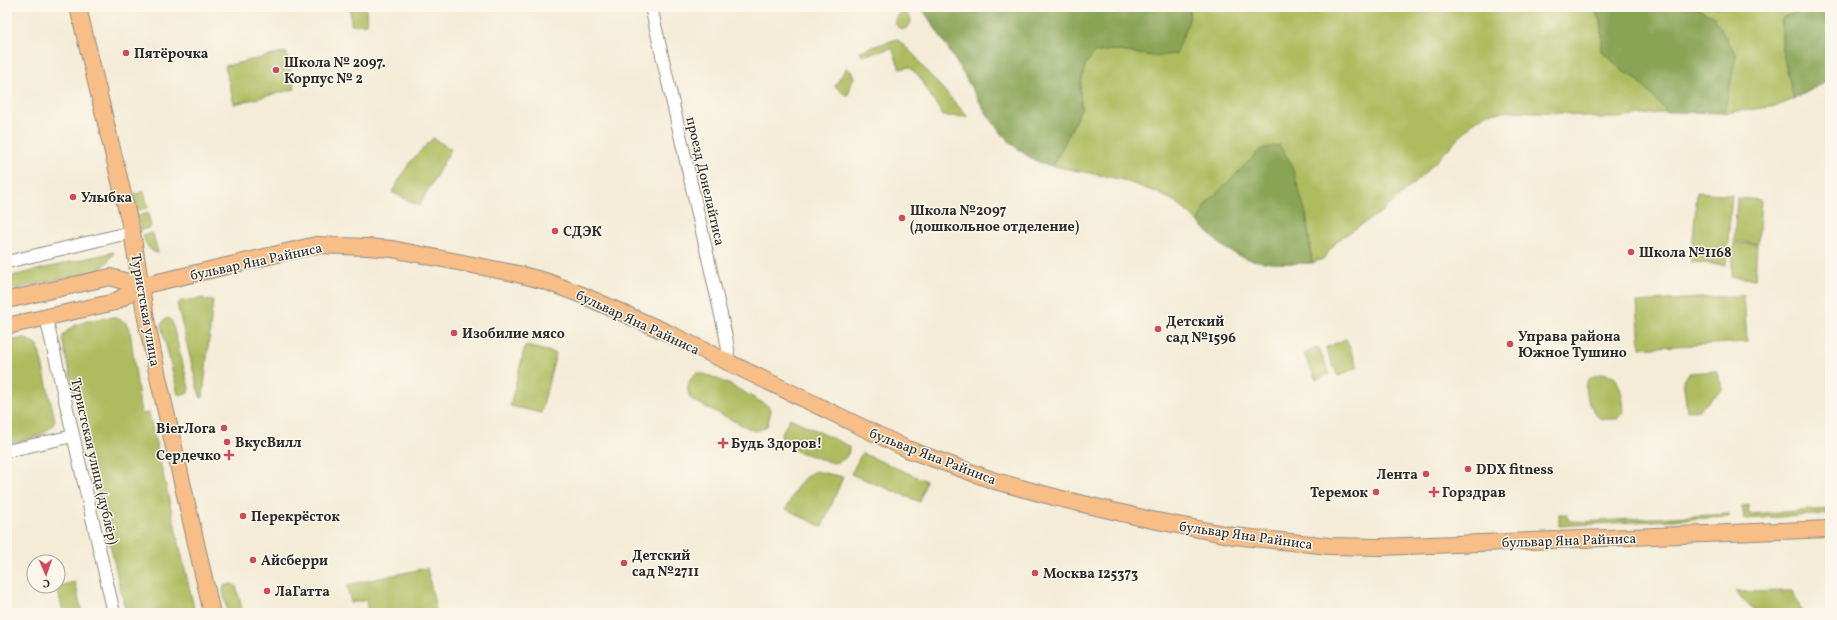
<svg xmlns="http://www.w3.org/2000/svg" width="1837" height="620" font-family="Vollkorn,serif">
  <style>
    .green { fill: #aebc5f; stroke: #6c7445 }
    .forest { fill: #8aa456; stroke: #5a6840 }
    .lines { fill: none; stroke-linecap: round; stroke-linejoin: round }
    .minor-casing { stroke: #908c81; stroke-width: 14 }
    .major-casing { stroke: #908c81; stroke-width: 18 }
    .minor { stroke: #fff; stroke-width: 12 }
    .major { stroke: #f7be88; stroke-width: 16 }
    .poi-dot { fill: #d1495b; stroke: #fbf7ec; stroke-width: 1.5 }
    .labels { text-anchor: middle; stroke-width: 3; stroke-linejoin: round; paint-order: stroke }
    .poi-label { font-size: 14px; font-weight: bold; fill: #2b2b2b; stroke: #fbf7ec; text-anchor: start }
    .street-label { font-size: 14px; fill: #2b2b2b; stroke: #fbf7ec }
  </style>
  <rect width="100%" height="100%" fill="#fbf7ec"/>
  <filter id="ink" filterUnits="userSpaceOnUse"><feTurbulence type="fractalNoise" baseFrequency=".025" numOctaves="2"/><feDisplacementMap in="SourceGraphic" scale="8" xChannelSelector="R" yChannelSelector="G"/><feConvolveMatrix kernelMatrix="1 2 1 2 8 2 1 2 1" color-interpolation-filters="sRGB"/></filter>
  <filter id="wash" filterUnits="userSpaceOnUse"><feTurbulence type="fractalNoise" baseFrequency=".012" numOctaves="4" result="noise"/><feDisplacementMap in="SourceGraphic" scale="16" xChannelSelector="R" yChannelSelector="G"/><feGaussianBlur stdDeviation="0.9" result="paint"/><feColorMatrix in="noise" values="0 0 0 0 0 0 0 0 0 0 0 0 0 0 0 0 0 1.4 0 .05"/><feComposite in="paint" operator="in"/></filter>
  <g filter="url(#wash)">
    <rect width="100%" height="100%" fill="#f4ecd7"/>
    <!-- green -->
    <g class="green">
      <polygon points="350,7 366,7 367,24 351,25"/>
      <polygon points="1190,7 1594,7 1602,26 1602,51 1624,72 1636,78 1667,112 1618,118 1595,118 1562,113 1513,111 1487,113 1473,123 1421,177 1384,210 1338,240 1323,259 1312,263 1306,214 1279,145 1261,149 1206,205 1199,223 1176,202 1158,193 1119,179 1053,166 1081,109 1080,87 1085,65 1094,52 1112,50 1155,56 1189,20"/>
      <polygon points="1695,7 1810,7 1782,18 1782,50 1794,99 1777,106 1724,113 1736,55"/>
      <circle cx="903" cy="21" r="8"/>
      <polygon points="897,39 917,58 921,65 968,117 943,116 919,76 909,67 900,69 892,48 862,56 860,51"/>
      <polygon points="286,52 295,89 234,104 225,66"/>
      <polygon points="846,68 851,71 854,77 848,95 845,95 835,86"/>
      <polygon points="433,138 451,149 419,206 392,192 410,162"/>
      <polygon points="144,191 148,208 137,210 133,195"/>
      <polygon points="1697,192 1732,195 1726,265 1691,262"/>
      <polygon points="1737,198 1761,200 1758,243 1734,241"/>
      <polygon points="148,213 151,227 141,230 138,216"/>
      <path d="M153,233L158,253C149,252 145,243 143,235Z"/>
      <polygon points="1734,243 1757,244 1755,279 1731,277"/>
      <polygon points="114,252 107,263 100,270 7,291 7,277"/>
      <polygon points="1744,295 1747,342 1640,348 1637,302"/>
      <polygon points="204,298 205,301 213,300 203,397 201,398 198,390 177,304 181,301"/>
      <path d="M115,317L126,323L130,330L141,414L149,413L195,613H126L62,339C66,322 100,318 115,317Z"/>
      <polygon points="169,318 172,322 189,388 188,393 182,395 178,394 161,325 165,319"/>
      <path d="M25,338L38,346L55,420C50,437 22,441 7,444V341Z"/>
      <polygon points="1346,339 1358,367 1338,376 1325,348"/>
      <polygon points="525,346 556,353 541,413 510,406"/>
      <polygon points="1318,347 1330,374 1316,380 1304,354"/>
      <polygon points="1716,371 1723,389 1699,410 1687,411 1683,380 1689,373"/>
      <path d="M696,373C713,373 752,397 768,406L771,411L767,426L760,430L754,431L692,400C685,391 687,381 696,373Z"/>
      <path d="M1603,373L1614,376C1622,388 1623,398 1624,412L1617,419C1611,419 1603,420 1598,417C1594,414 1593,410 1591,406C1582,388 1582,378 1603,373Z"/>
      <path d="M790,418L849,446C850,457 843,461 833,463L793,450L783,444L781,435Z"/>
      <polygon points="862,453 926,481 920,502 851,474"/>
      <path d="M815,471L843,477L822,527L786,509C794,494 798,479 815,471Z"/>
      <polygon points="1748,505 1749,514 1830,509 1830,514 1744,519 1742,506"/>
      <polygon points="1559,514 1567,514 1568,520 1578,522 1728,514 1728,517 1559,526"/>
      <polygon points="427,568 436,609 418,613 368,613 366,600 351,603 347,585"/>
      <polygon points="75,582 82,613 63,613 57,586"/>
      <polygon points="231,584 236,586 243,613 228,613 223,591 224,586"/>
      <polygon points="1793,591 1802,613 1758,613 1735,592"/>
    </g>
    <!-- forest -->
    <g class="forest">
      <path d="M921,7H1190L1189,20L1176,54L1155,56L1112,50L1094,53L1085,65L1080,87L1081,109L1053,166C1046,164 1039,163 1033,159C1000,141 983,108 965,77C951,53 937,30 921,7Z"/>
      <polygon points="1594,7 1695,7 1714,17 1736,55 1724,113 1667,112 1636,78 1624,72 1602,51 1602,26"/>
      <polygon points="1810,7 1830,7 1830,80 1794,99 1782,50 1782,18"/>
      <path d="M1279,145L1291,163L1306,214L1312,263C1279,264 1245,266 1219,243C1212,237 1206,230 1199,223L1205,205L1261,149Z"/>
    </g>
  </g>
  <g filter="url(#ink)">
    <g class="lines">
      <!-- minor casing -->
      <g class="minor-casing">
        <g id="minor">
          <polyline points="651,7 726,337 728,350 727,362"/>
          <polyline points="7,262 132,232"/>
          <polyline points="46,317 114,613"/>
          <polyline points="7,451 73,436"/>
        </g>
      </g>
      <!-- major casing -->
      <g class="major-casing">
        <g id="major">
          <polyline points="78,7 132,232 146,319 158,377 212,613"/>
          <polyline points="7,300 110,277 141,286"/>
          <polyline points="7,326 115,302 141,286 316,245 368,247 392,249 518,274 545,281 582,295 668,333 907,449 995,481 1058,498 1147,519 1234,536 1329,546 1380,547 1830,529"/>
        </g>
      </g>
      <!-- minor -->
      <use href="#minor" class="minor"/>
      <!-- major -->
      <use href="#major" class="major"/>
    </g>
  </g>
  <!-- markers -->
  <g class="poi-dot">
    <circle cx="126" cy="53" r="4"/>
    <circle cx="276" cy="70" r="4"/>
    <circle cx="73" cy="197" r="4"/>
    <circle cx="902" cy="218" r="4"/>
    <circle cx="555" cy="231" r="4"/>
    <circle cx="1631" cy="252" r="4"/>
    <circle cx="1158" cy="329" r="4"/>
    <circle cx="454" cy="333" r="4"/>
    <circle cx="1510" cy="344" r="4"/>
    <circle cx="224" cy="428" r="4"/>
    <circle cx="227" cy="442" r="4"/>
    <path d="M721 437h4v4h4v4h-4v4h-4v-4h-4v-4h4z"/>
    <path d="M227 449h4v4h4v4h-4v4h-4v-4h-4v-4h4z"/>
    <circle cx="1468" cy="469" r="4"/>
    <circle cx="1426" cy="474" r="4"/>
    <circle cx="1376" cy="492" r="4"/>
    <path d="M1432 486h4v4h4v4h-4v4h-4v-4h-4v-4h4z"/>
    <circle cx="243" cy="516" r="4"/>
    <circle cx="253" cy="560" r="4"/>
    <circle cx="624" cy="563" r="4"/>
    <circle cx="1035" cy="573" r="4"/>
    <circle cx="267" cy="591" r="4"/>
  </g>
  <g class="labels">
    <!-- poi labels -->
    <g class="poi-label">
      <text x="134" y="58">Пятёрочка</text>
      <text x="284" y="67">Школа № 2097.<tspan x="284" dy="16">Корпус № 2</tspan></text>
      <text x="81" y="202">Улыбка</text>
      <text x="910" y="215">Школа №2097<tspan x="910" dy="16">(дошкольное отделение)</tspan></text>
      <text x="563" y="236">СДЭК</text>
      <text x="1639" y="257">Школа №1168</text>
      <text x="1166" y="326">Детский<tspan x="1166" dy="16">сад №1596</tspan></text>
      <text x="462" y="338">Изобилие мясо</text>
      <text x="1518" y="341">Управа района<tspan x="1518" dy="16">Южное Тушино</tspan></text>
      <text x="216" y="433" text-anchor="end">BierЛога</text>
      <text x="235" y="447">ВкусВилл</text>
      <text x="731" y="448">Будь Здоров!</text>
      <text x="221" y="460" text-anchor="end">Сердечко</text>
      <text x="1476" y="474">DDX fitness</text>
      <text x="1418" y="479" text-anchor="end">Лента</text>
      <text x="1368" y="497" text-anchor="end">Теремок</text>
      <text x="1442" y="497">Горздрав</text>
      <text x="251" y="521">Перекрёсток</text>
      <text x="632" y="560">Детский<tspan x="632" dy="16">сад №2711</tspan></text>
      <text x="261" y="565">Айсберри</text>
      <text x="1043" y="578">Москва 125373</text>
      <text x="275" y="596">ЛаГатта</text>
    </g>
    <!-- street labels -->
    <g class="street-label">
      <text transform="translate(706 181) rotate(77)" y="5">проезд Донелайтиса</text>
      <text transform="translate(256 261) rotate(-12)" y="5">бульвар Яна Райниса</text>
      <text transform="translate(146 310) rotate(80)" y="5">Туристская улица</text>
      <text transform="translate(638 322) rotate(25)" y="5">бульвар Яна Райниса</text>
      <text transform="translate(933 456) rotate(21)" y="5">бульвар Яна Райниса</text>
      <text transform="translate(95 461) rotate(77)" y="5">Туристская улица (дублёр)</text>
      <text transform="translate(1246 535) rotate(8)" y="5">бульвар Яна Райниса</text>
      <text transform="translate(1569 540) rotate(-2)" y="5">бульвар Яна Райниса</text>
    </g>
  </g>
  <!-- margin -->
  <rect width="1837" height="620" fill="none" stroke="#fbf7ec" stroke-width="24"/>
  <!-- north arrow -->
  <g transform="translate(46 574) rotate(178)"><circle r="19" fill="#fbf7ec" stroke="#a8a59f"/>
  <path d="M0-3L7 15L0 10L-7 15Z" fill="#d1495b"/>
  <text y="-6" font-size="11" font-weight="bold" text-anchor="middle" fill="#2b2b2b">С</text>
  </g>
</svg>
